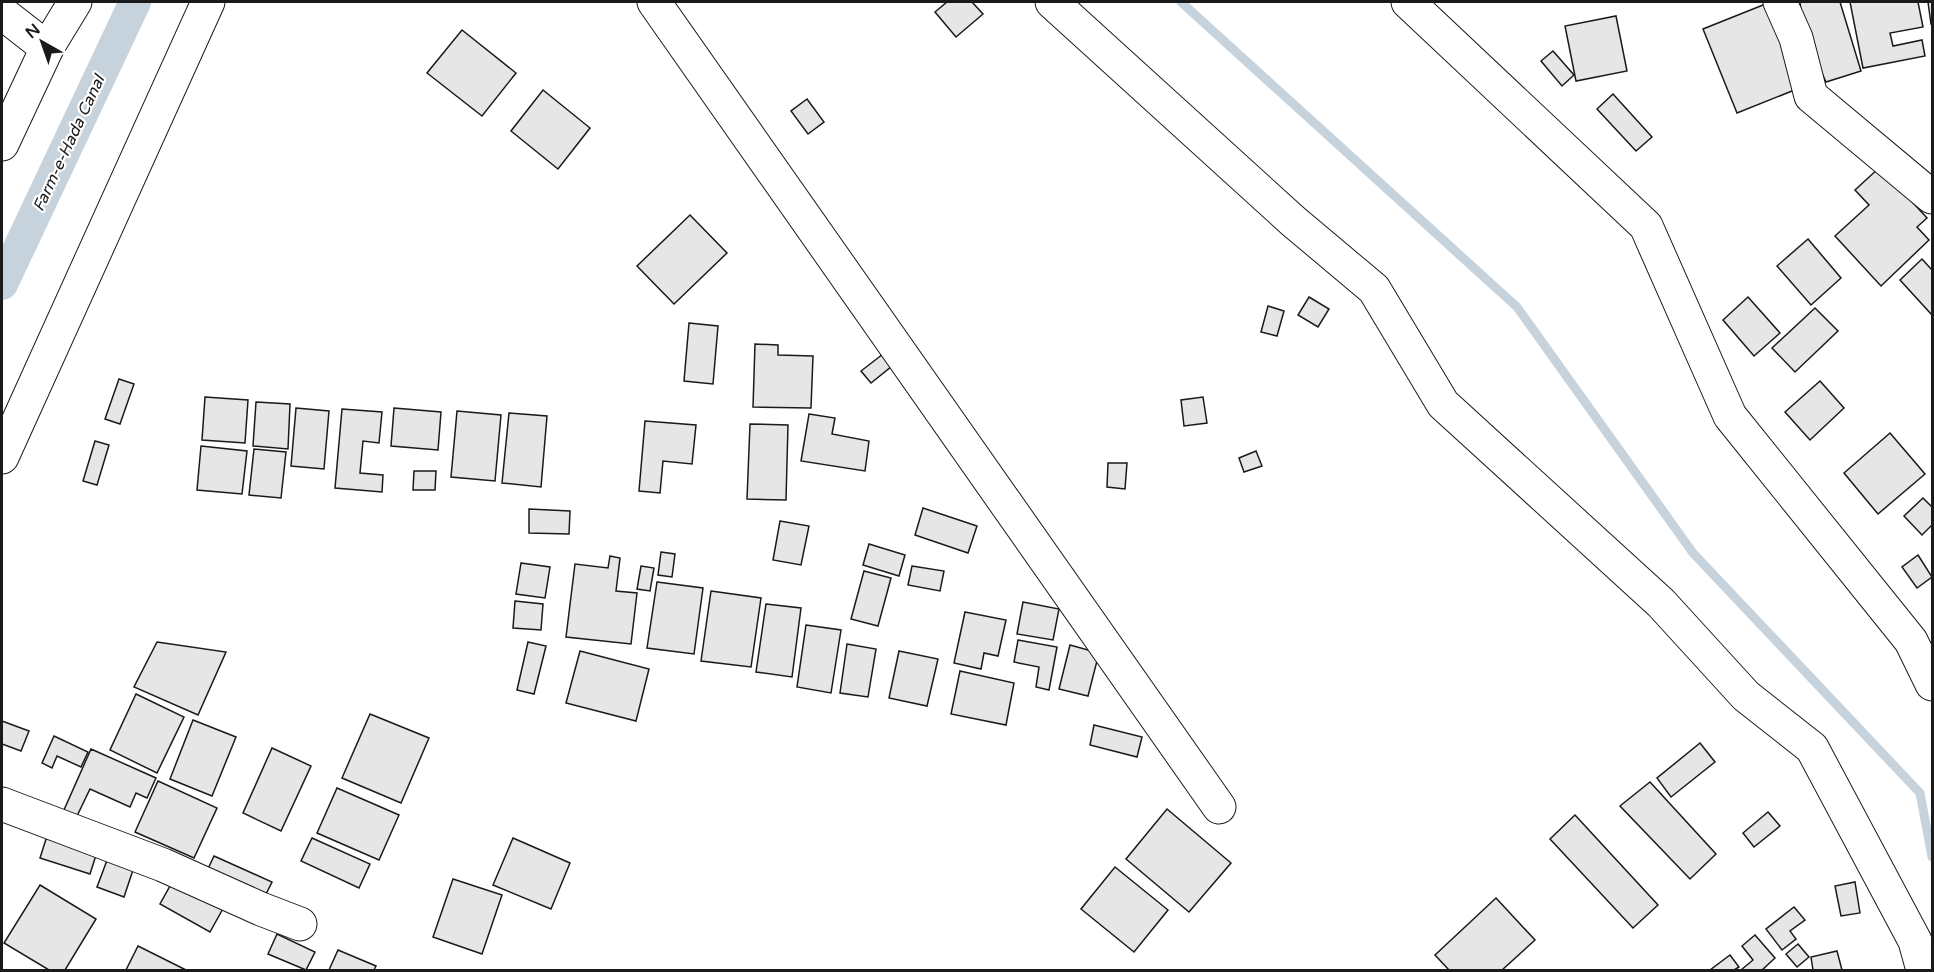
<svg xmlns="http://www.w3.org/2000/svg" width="1934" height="972" font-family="'Varela Round',sans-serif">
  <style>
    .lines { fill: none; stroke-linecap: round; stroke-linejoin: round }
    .stream { stroke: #c6d2dc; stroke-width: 9 }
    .canal { stroke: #c6d2dc; stroke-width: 32 }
    .building { fill: #e6e6e6; stroke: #1a1a1a; stroke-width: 1.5 }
    .minor-casing { stroke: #1a1a1a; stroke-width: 35 }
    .minor { stroke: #fff; stroke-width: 33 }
    .labels { text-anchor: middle; stroke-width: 4.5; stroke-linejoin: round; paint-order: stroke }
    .water-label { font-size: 16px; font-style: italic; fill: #1a1a1a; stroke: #fff }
  </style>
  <rect width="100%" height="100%" fill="#fff"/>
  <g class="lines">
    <!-- stream -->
    <polyline class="stream" points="1181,2 1517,307 1693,553 1920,793 1932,857"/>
    <!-- canal -->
    <polyline class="canal" points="2,284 135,2"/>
  </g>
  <!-- building -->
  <g class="building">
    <polygon points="947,2 972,2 983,14 956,37 935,12"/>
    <polygon points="1800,2 1840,2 1861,71 1826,82 1803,32"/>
    <polygon points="1850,2 1918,2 1923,27 1890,33 1893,46 1922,40 1925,56 1863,68"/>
    <polygon points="1928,2 1932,2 1932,24 1931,24"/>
    <polygon points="1768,3 1802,87 1737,113 1703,29"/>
    <polygon points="1616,16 1627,71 1576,81 1565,26"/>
    <polygon points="462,30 516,73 482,116 427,73"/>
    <polygon points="1553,51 1574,75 1562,86 1541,61"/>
    <polygon points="543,90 590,128 558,169 511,131"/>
    <polygon points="1613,94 1652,137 1636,151 1597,109"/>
    <polygon points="807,99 824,122 808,134 791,111"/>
    <polygon points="1880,167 1927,218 1917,227 1929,240 1881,286 1835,236 1869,205 1855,190"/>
    <polygon points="690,215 727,253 674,304 637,266"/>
    <polygon points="1808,239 1841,278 1811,305 1777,266"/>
    <polygon points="1922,259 1932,270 1932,315 1900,280"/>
    <polygon points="1309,297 1329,309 1318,327 1298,315"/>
    <polygon points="1748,297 1780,333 1754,356 1723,320"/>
    <polygon points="1268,306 1284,311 1277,336 1261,332"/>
    <polygon points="1815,308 1838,331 1795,372 1772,348"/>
    <polygon points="689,323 718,326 713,384 684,381"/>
    <polygon points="755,344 778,345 778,355 813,356 811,408 753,407"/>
    <polygon points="883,354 892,366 871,383 861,371"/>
    <polygon points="119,379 134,384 120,424 105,419"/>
    <polygon points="1820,381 1844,408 1810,440 1785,412"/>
    <polygon points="205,397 248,400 245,443 202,440"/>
    <polygon points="1203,397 1207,423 1184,426 1181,400"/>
    <polygon points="256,402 290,404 288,449 253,446"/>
    <polygon points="296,408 329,411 324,469 291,466"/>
    <polygon points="394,408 441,412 438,450 391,446"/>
    <polygon points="342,409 382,412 379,443 363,441 360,473 383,475 382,492 335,488"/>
    <polygon points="457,411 501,415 495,481 451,477"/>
    <polygon points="509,413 547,416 541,487 502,483"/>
    <polygon points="809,414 835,418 832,434 869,441 865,471 801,461"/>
    <polygon points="645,421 696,425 692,464 663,461 660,493 639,491"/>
    <polygon points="750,424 788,425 786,500 747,499"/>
    <polygon points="1890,433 1925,474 1878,514 1844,473"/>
    <polygon points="95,441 109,445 97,485 83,481"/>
    <polygon points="201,446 247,451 242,494 197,490"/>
    <polygon points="254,449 286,452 281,498 249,495"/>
    <polygon points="1256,451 1262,466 1244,472 1239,458"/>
    <polygon points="1108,463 1127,463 1125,489 1107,487"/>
    <polygon points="414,471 436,471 435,490 413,490"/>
    <polygon points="1923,498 1932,507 1932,525 1922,535 1904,516"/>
    <polygon points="923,508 977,526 968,553 915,535"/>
    <polygon points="529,509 570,511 569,534 529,533"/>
    <polygon points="780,521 809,526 801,565 773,560"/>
    <polygon points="869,544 905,555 899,576 863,565"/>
    <polygon points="661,552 675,554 672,577 658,575"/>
    <polygon points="1918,555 1932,577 1917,588 1902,567"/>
    <polygon points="610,556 620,558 616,591 637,593 631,644 566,637 575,564 608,568"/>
    <polygon points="521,563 550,567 545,598 516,594"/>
    <polygon points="641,566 654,568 650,591 637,589"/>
    <polygon points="912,566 944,571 940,591 908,585"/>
    <polygon points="864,571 891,578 878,626 851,619"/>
    <polygon points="657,582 703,588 694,654 647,648"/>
    <polygon points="711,591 761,598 751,667 701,661"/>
    <polygon points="515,601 543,604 541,630 513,628"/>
    <polygon points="1023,602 1059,609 1053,640 1017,634"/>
    <polygon points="766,604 801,608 792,677 756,672"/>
    <polygon points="965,612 1006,620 998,656 984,653 981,669 954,663"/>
    <polygon points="806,625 841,630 831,693 797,687"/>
    <polygon points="1018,640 1057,647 1049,690 1036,687 1039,667 1014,662"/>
    <polygon points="157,642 226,652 198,715 134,687"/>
    <polygon points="528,642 546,646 534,694 517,690"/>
    <polygon points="847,644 876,649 868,697 840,693"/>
    <polygon points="1070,645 1099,653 1088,696 1059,689"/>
    <polygon points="580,651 649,669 636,721 566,703"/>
    <polygon points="899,651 938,659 927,706 889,698"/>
    <polygon points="960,671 1014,683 1006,725 951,714"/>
    <polygon points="136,694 184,717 157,773 110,750"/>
    <polygon points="370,714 429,738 401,803 342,778"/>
    <polygon points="193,720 236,737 212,796 170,779"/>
    <polygon points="2,721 29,731 21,751 2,744"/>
    <polygon points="1094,725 1142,737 1137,757 1090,745"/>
    <polygon points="54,736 88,752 81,767 57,756 52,768 42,763"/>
    <polygon points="1700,743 1715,762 1671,797 1657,778"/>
    <polygon points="272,748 311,766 281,831 243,813"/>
    <polygon points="91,749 156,778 147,798 136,793 130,807 90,789 77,816 64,810"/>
    <polygon points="158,781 217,808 194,858 135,832"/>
    <polygon points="1650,782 1716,854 1690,879 1620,806"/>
    <polygon points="337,788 399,815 379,860 317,833"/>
    <polygon points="1167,809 1231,863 1189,912 1126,859"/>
    <polygon points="1768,812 1780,826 1754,847 1743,833"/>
    <polygon points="1575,815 1658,905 1633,928 1550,839"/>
    <polygon points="47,836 97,852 90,874 40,858"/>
    <polygon points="312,838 370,864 359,888 301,861"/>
    <polygon points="513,838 570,863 551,909 493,885"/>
    <polygon points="109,855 135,864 124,897 97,887"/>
    <polygon points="214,856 272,882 264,898 206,873"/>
    <polygon points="1115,867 1168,910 1134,952 1081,909"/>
    <polygon points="175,877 225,905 210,932 160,904"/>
    <polygon points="453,879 502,895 482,954 433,937"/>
    <polygon points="1855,882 1860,913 1841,916 1835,886"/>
    <polygon points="40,885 96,919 65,970 49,970 4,943"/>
    <polygon points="1496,898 1535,940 1502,970 1449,970 1435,955"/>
    <polygon points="1794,907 1805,920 1790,931 1796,939 1782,950 1766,929"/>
    <polygon points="277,934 315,952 306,970 268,954"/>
    <polygon points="1755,935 1775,958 1762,970 1741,970 1753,960 1742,946"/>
    <polygon points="1798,944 1809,957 1797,967 1786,954"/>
    <polygon points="138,946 186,970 126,970"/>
    <polygon points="338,950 376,966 374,970 329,970"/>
    <polygon points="1837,951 1842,970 1813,970 1811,957"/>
    <polygon points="1730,955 1739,967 1734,970 1710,970"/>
  </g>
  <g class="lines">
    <!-- minor casing -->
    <g class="minor-casing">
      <g id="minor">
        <polyline points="654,2 1219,807"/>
        <polyline points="1052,2 1293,221 1374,289 1443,404 1661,603 1746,696 1812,748 1915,941 1923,970"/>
        <polyline points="1408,2 1646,226 1730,416 1911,641 1932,684"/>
        <polyline points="1780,2 1796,38 1811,96 1932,197"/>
        <polyline points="2,13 47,48"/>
        <polyline points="2,144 47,48 75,2"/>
        <polyline points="2,457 208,2"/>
        <polyline points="2,804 163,865 261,909 300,924"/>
      </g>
    </g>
    <!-- minor -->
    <use href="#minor" class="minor"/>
  </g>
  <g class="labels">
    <!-- water labels -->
    <g class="water-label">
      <text transform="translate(68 143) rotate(-65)" y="6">Farm-e-Hada Canal</text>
    </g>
  </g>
  <!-- border -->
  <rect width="1934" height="972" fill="none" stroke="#1a1a1a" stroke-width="6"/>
  <!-- north arrow -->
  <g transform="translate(42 42) rotate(320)" stroke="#ffffff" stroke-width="4.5" paint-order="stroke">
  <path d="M0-4.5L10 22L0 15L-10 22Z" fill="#1a1a1a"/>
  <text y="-9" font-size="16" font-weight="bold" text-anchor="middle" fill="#1a1a1a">N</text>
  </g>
</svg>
